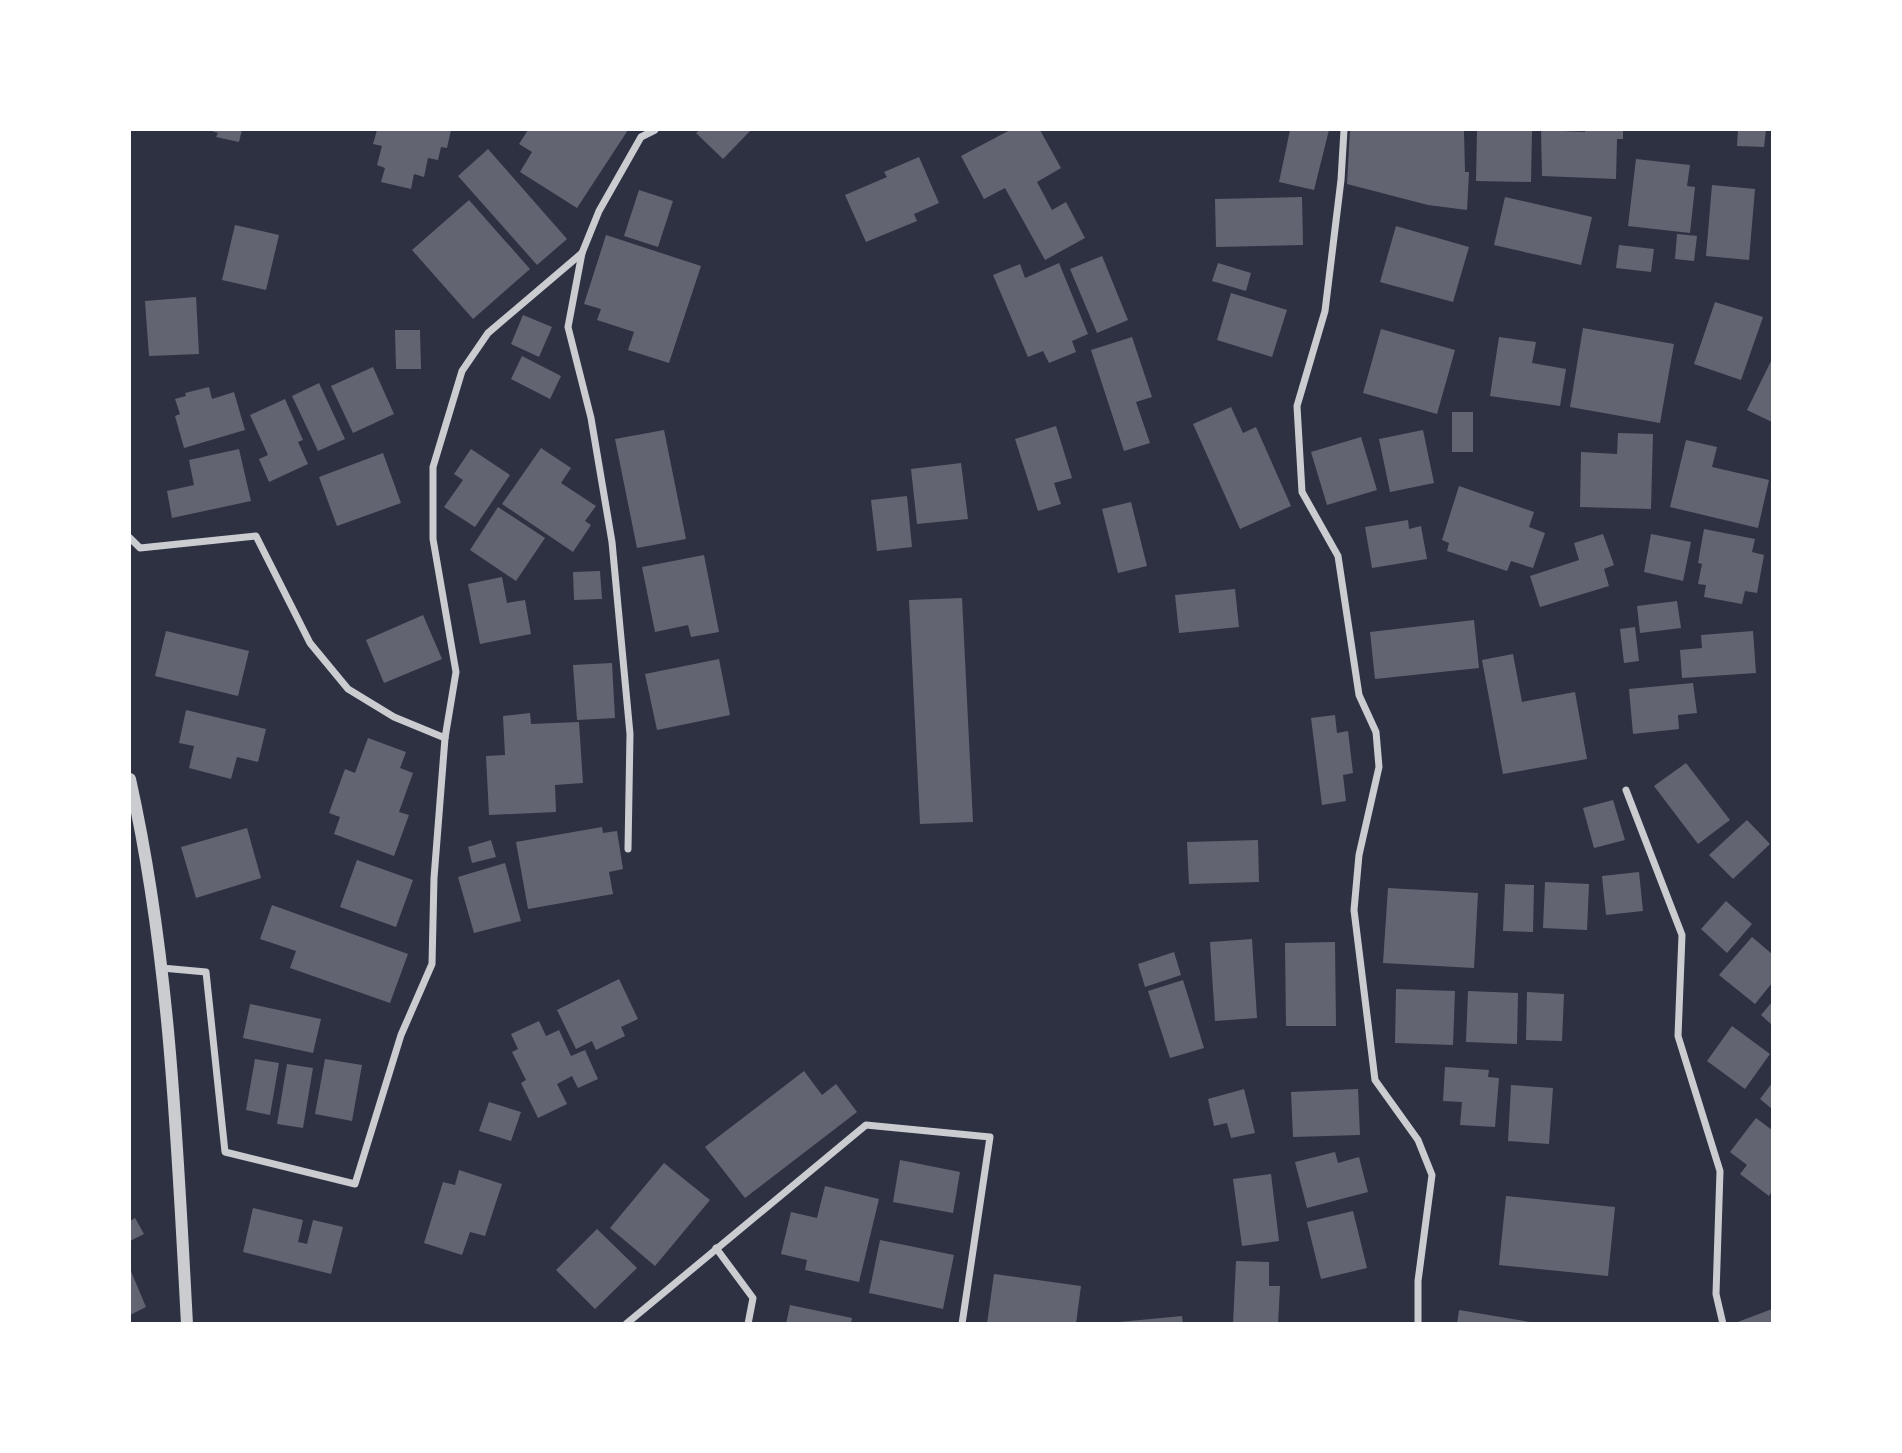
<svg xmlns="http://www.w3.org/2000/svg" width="1902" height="1453" font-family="'Fira Sans Condensed',sans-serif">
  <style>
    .building { fill: #626471 }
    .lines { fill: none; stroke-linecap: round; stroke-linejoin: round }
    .minor { stroke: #caccd0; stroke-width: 7 }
    .tertiary { stroke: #caccd0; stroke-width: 12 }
  </style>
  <rect width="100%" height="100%" fill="#2d3142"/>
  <!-- building -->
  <g class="building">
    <polygon points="209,130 242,130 239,142 216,137 218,133"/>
    <polygon points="377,130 451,130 447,148 441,147 438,160 428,158 424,177 414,174 411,189 381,182 385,168 377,165 382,146 373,144"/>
    <polygon points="528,130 628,130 577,208 520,172 532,152 519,144"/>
    <polygon points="700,130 751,130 723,159 696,133"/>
    <polygon points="1010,130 1040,130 1061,168 1037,182 1052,210 1066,202 1085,238 1045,260 1005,188 984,199 961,156"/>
    <polygon points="1290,130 1329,130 1314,190 1279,182"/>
    <polygon points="1350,130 1464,131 1465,172 1469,172 1467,210 1428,205 1347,184"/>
    <polygon points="1477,130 1532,131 1531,182 1476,181"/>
    <polygon points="1541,130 1585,132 1585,130 1623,130 1623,139 1617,139 1616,179 1542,176"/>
    <polygon points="1738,130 1766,130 1764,147 1737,146"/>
    <polygon points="488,149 567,239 537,265 458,176"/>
    <polygon points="919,157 939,203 914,214 917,221 866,242 845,195 887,177 884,172"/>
    <polygon points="1636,159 1690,165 1687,186 1695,187 1690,233 1628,226"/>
    <polygon points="1712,185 1755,189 1749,260 1706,256"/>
    <polygon points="639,190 673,201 658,247 624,236"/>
    <polygon points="1302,197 1303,245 1216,247 1215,199"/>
    <polygon points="1505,197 1592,217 1581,265 1494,245"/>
    <polygon points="469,200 530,269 473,319 412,250"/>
    <polygon points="235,225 279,235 266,290 222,280"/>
    <polygon points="1396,226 1469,247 1453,302 1380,282"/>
    <polygon points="1677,234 1697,236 1694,261 1675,259"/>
    <polygon points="606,235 701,266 669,363 628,350 634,332 597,320 601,309 584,304"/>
    <polygon points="1619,245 1654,249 1651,272 1616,268"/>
    <polygon points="1102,256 1128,320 1097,333 1070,269"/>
    <polygon points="1059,263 1088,334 1072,341 1076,352 1049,363 1043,351 1028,357 993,275 1020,264 1025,278"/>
    <polygon points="1218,263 1251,273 1246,291 1212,281"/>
    <polygon points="1231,293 1287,310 1272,357 1217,340"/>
    <polygon points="196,297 199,354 149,356 145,301"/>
    <polygon points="1715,302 1763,317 1741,380 1694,364"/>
    <polygon points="523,315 552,327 539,357 511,344"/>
    <polygon points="1583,328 1674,344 1660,423 1570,407"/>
    <polygon points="1381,329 1455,350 1437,414 1363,393"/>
    <polygon points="395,330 420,330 421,369 396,369"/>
    <polygon points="1132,337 1152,397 1136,402 1150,443 1124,451 1091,350"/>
    <polygon points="1499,337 1536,342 1532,363 1566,369 1560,406 1490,396"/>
    <polygon points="522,356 561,376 550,399 511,379"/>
    <polygon points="1772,359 1772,422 1747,410"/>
    <polygon points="373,367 394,414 353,433 331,386"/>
    <polygon points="319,383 345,439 318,451 292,396"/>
    <polygon points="209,387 212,399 234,392 245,430 184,448 175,416 180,414 175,399 186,396 185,393"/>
    <polygon points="285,399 303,440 298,442 308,464 269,482 259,459 268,455 250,415"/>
    <polygon points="1231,407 1243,433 1256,427 1291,506 1240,529 1193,424"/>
    <rect x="1452" y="412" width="21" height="40"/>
    <polygon points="1056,426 1072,478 1054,483 1061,504 1038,511 1015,439"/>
    <polygon points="664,430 686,539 637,548 615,439"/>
    <polygon points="1423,430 1434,483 1390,492 1379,439"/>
    <polygon points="1618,433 1653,434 1651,509 1580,507 1581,452 1617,454"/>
    <polygon points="1361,437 1377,490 1327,505 1311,452"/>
    <polygon points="1686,440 1717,447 1712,467 1769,480 1758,528 1670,507"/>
    <polygon points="541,448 571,468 561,483 596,506 585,521 591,525 573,552 502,504"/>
    <polygon points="239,449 251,501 172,518 167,491 194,485 189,460"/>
    <polygon points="471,449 510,475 475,527 444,507 463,480 454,474"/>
    <polygon points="383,453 401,503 337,526 319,477"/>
    <polygon points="961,463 968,519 917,524 911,469"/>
    <polygon points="1459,486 1534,512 1529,527 1545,533 1533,568 1511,561 1507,571 1447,551 1449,543 1442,540"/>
    <polygon points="907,496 912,547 877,551 871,500"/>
    <polygon points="1131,502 1147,566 1118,573 1102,509"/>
    <polygon points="498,507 545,538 516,581 470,550"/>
    <polygon points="1408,520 1409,529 1421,526 1427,559 1372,568 1365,527"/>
    <polygon points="1704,529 1755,539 1752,552 1764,555 1757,593 1745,591 1742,604 1704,597 1706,585 1698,584 1702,564 1698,563"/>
    <polygon points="1603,534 1614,565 1604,569 1609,586 1540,607 1530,576 1579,560 1574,543"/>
    <polygon points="1651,534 1691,542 1683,581 1644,572"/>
    <polygon points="704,555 719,632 691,637 688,625 655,632 642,567"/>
    <polygon points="600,571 602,599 574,600 573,572"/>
    <polygon points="502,577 507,603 525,600 531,634 480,644 468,584"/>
    <polygon points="1235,589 1239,627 1179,633 1175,595"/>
    <polygon points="962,598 973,822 920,824 909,600"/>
    <polygon points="1677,601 1681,628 1640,633 1637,606"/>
    <polygon points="423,615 442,659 384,683 366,640"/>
    <polygon points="1474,620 1479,668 1375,679 1370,632"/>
    <polygon points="1635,627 1639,661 1624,663 1620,629"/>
    <polygon points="166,631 249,651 238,696 155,676"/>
    <polygon points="1753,631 1756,673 1682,678 1680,650 1702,648 1701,635"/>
    <polygon points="1513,654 1522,702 1575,692 1587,759 1503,774 1482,660"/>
    <polygon points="719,659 730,715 657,730 645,674"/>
    <polygon points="612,663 615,718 577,720 573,665"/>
    <polygon points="1693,683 1697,713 1678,715 1679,729 1633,734 1629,689"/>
    <polygon points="186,710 266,729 258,762 237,757 231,779 189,768 194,746 179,743"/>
    <polygon points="530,713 531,724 579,722 583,783 555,785 556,812 489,815 486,756 505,755 503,716"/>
    <polygon points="1335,715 1337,733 1348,731 1353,773 1343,775 1346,801 1322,805 1311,718"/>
    <polygon points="368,738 406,752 400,768 413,773 399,812 409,815 394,856 334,834 340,817 329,813 345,769 355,773"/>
    <polygon points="1686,763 1730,820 1698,844 1654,786"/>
    <polygon points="1613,800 1625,840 1594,848 1583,808"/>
    <polygon points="1747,820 1770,844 1733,879 1709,855"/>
    <polygon points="602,827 603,833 617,831 623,869 609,872 613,894 528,909 516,842"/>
    <polygon points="247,828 261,878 196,898 181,847"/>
    <polygon points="491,840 496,857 472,863 468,847"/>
    <polygon points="1258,840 1259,882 1189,884 1187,842"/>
    <polygon points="357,860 413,880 396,927 340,907"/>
    <polygon points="505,863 521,921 474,933 458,877"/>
    <polygon points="1639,872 1643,911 1606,915 1602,876"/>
    <polygon points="1545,882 1589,884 1587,930 1543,928"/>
    <polygon points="1505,884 1534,885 1533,932 1503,931"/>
    <polygon points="1388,888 1478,893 1474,968 1383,963"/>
    <polygon points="1726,901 1752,924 1727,953 1701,929"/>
    <polygon points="272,905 408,954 390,1003 290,968 296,951 260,939"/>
    <polygon points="1752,937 1772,954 1772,983 1755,1004 1719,975"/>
    <polygon points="1252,939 1257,1018 1215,1021 1210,942"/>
    <polygon points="1335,942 1336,1026 1286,1026 1285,943"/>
    <polygon points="1174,952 1181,975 1145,987 1138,964"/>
    <polygon points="619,979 638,1019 621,1027 625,1036 596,1050 592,1041 576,1049 557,1010"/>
    <polygon points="1183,980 1204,1048 1170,1058 1148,991"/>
    <polygon points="1396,989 1455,991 1453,1045 1395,1043"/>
    <polygon points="1468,991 1518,993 1517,1044 1466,1042"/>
    <polygon points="1527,992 1564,994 1562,1041 1526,1040"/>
    <polygon points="1772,1002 1772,1025 1761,1015"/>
    <polygon points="250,1004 321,1019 313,1053 243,1038"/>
    <polygon points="539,1021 546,1036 559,1030 571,1056 585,1050 598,1079 578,1088 572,1076 557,1084 567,1104 538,1118 521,1083 526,1080 512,1052 518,1049 511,1034"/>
    <polygon points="1732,1026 1770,1054 1745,1089 1707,1061"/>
    <polygon points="255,1059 279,1063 270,1115 246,1110"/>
    <polygon points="325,1059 362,1065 352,1121 315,1114"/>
    <polygon points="287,1064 313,1068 303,1128 277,1124"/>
    <polygon points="1445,1067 1489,1070 1488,1077 1499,1078 1495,1127 1460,1125 1462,1102 1443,1101"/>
    <polygon points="804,1071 822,1095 836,1084 857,1112 745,1198 705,1147"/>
    <polygon points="1772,1083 1772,1109 1760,1099"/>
    <polygon points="1511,1085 1553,1088 1549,1144 1508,1141"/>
    <polygon points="1244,1089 1255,1133 1231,1138 1227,1123 1214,1126 1208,1099"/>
    <polygon points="1358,1089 1360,1135 1293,1137 1291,1092"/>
    <polygon points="489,1102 521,1112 511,1141 479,1131"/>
    <polygon points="1756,1118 1772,1130 1772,1191 1769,1196 1740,1174 1747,1165 1730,1152"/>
    <polygon points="1335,1152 1338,1163 1359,1157 1368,1192 1307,1208 1295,1162"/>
    <polygon points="900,1160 960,1172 953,1213 893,1202"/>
    <polygon points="664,1163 710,1200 655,1266 610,1228"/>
    <polygon points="459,1170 502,1184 485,1236 470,1232 462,1255 424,1243 443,1182 455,1185"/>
    <polygon points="1271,1174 1279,1241 1242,1246 1233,1179"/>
    <polygon points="825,1186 879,1199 859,1282 805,1270 807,1260 781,1254 791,1212 817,1218"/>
    <polygon points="1506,1196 1615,1207 1608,1276 1499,1265"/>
    <polygon points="253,1208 303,1220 298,1242 307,1244 313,1220 343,1227 331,1274 243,1252"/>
    <polygon points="1353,1211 1367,1268 1321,1279 1307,1222"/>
    <polygon points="135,1218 144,1234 130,1241 130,1221"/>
    <polygon points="597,1229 637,1268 595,1309 556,1270"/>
    <polygon points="880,1240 954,1255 943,1309 869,1293"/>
    <polygon points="1236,1261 1269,1262 1269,1286 1280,1286 1278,1324 1233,1324"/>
    <polygon points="130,1269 146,1307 130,1315"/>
    <polygon points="994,1274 1081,1286 1076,1324 987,1324"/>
    <polygon points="790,1305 852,1318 851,1324 786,1324"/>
    <polygon points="1772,1309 1772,1324 1735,1324 1735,1323"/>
    <polygon points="1459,1310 1530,1322 1530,1324 1457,1324"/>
    <polygon points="1182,1316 1183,1324 1119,1324 1119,1322"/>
  </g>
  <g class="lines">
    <!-- minor -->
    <g class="minor">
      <polyline points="1344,130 1341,180 1325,311 1297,406 1302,492 1338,556 1359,695 1376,732 1379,767 1359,855 1354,910 1375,1080 1418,1140 1432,1175 1418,1281 1418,1324"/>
      <polyline points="130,538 140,548 256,536 310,643 348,689 394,717 445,738"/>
      <polyline points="1626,790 1682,935 1678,1036 1720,1171 1716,1294 1723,1324"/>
      <polyline points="628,849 630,734 612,542 591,418 568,327 582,253 599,211 641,137 655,130"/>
      <polyline points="162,968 206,972 225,1152 355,1184 401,1035 432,964 434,878 445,738 456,672 433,539 433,467 462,371 488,333 582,253"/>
      <polyline points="716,1248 753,1298 748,1324"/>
      <polyline points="626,1324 866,1125 990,1137 962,1324"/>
    </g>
    <!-- tertiary -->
    <path class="tertiary" d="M130,779C170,958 177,1141 187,1324"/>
  </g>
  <!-- border -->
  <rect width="1902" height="1453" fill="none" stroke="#ffffff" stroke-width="262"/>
</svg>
